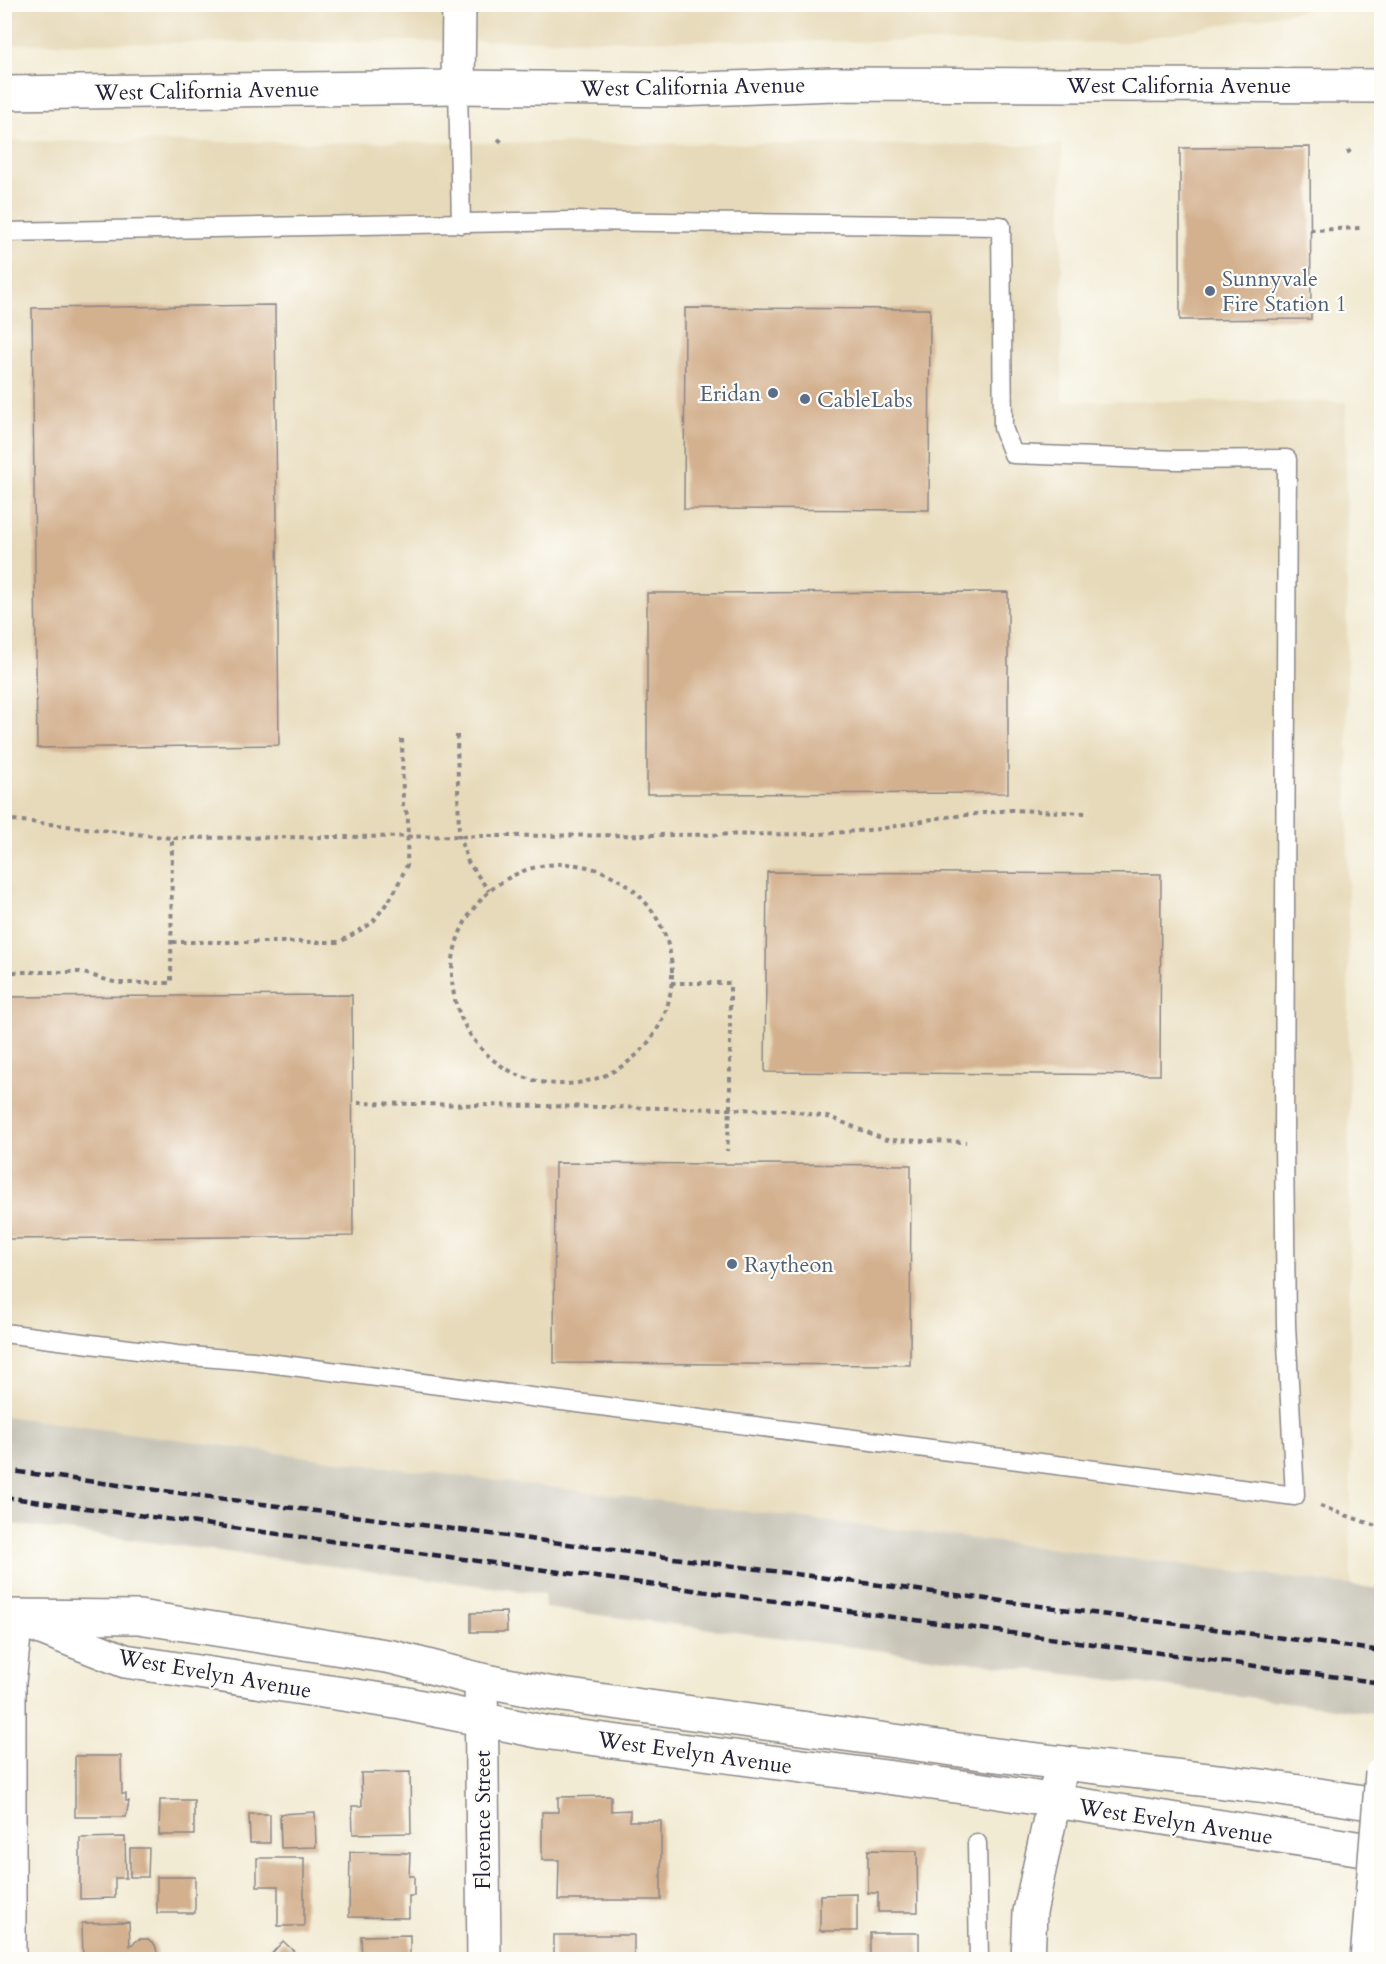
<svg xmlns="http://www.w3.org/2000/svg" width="1386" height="1964" font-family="Cardo,serif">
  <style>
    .built { fill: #e7daba }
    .industrial { fill: #c8c4b8 }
    .building { fill: #d3b08e }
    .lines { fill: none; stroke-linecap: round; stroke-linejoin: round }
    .service-casing { stroke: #8a8688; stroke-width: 21 }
    .minor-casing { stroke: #8a8688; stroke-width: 36 }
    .tertiary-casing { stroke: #8a8688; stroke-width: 36 }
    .secondary-casing { stroke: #8a8688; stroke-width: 36 }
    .primary-casing { stroke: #8a8688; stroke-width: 36 }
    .path { stroke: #8a8688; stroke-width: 4; stroke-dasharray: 4.5 4.5; stroke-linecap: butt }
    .service { stroke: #fff; stroke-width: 18 }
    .minor { stroke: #fff; stroke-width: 33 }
    .tertiary { stroke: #fff; stroke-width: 33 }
    .secondary { stroke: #fff; stroke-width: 33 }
    .primary { stroke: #fff; stroke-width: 33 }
    .rail { stroke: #22223b; stroke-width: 4.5; stroke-dasharray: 9 4.5; stroke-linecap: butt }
    .primary-bridge-casing { stroke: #8a8688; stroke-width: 36; stroke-linecap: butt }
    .primary-bridge { stroke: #fff; stroke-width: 33 }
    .service-dot { fill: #5c6f8a; stroke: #fdfcf7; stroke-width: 2 }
    .labels { text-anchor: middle; stroke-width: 4.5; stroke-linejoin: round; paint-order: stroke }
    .street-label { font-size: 22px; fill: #22223b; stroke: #fdfcf7 }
    .service-label { font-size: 22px; fill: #4e5e75; stroke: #fdfcf7; text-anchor: start }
  </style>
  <rect width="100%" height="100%" fill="#fdfcf7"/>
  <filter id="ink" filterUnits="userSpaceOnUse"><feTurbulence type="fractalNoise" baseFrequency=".0167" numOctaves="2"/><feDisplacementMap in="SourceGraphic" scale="12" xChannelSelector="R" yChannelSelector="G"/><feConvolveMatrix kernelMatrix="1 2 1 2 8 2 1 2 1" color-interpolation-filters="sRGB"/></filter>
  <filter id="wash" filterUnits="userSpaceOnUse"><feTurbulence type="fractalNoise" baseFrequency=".008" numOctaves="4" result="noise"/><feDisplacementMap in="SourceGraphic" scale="24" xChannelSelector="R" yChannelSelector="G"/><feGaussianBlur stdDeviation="1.35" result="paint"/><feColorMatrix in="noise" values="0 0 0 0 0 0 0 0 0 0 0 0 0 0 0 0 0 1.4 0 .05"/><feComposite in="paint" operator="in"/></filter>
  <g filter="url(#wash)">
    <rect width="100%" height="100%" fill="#f2ebd4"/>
    <!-- built -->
    <g class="built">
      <polygon points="4,5 1332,5 1121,43 585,40 5,44"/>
      <polygon points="5,141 1062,145 1062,401 1346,402 1351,1586 353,1463 5,1416"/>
    </g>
    <!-- industrial -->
    <polygon class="industrial" points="5,1416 353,1463 1381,1589 1381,1714 545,1608 544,1594 5,1523"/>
    <g id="blocks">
      <!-- building -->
      <g class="building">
        <polygon points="1310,147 1311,319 1180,320 1180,148"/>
        <polygon points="275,305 279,745 37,748 32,308"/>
        <polygon points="685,308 930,309 929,510 684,509"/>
        <polygon points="1008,592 1008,793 647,794 647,593"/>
        <polygon points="767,872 1161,874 1160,1075 765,1072"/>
        <polygon points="352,995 353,1236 4,1239 4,997"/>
        <polygon points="555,1163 911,1165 910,1365 554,1363"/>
        <polygon points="506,1612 507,1632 471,1632 471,1613"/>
        <polygon points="75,1756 121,1756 122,1794 126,1794 126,1801 129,1801 126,1817 75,1817"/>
        <polygon points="410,1772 411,1833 353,1834 352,1806 362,1806 361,1773"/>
        <polygon points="611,1796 611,1811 630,1810 630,1821 661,1821 661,1900 558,1900 559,1860 542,1860 542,1812 558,1812 558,1797"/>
        <polygon points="160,1800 194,1800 194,1835 159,1835"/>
        <polygon points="315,1812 316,1847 281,1848 280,1814"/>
        <polygon points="249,1814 270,1814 270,1843 250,1843"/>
        <polygon points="125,1837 126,1878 115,1878 115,1898 80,1899 80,1838"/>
        <polygon points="130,1848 149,1848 148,1877 130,1877"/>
        <polygon points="868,1850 917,1851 918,1912 878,1912 878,1893 868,1893"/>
        <polygon points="350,1852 410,1853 409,1876 414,1876 414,1896 409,1896 409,1918 349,1917"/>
        <polygon points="257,1858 304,1858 304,1926 278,1926 278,1886 257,1886"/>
        <rect x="157" y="1877" width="38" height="36"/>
        <polygon points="857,1894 857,1931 820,1931 820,1895"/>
        <polygon points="129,1922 130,1946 139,1939 148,1939 155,1945 159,1960 83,1960 82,1923"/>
        <rect x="870" y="1933" width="49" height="27"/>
        <polygon points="410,1935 410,1960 362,1960 361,1936"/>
        <rect x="554" y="1935" width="80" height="25"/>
        <polygon points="283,1941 303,1960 266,1960"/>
      </g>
    </g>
  </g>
  <g filter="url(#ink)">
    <use href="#blocks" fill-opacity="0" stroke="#8a8688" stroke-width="1.5"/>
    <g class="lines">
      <!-- service casing -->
      <g class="service-casing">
        <g id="service">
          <polyline points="458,87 461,224"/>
          <polyline points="4,232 572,221 1001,226 1003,428 1013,454 1178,460 1287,459 1284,1142 1286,1325 1295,1496 253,1361 177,1355 4,1333"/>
          <polyline points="977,1843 979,1960"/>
        </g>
      </g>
      <!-- minor casing -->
      <g class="minor-casing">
        <g id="minor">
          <polyline points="481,1680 484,1960"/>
          <polyline points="9,1960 9,1682 16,1618"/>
        </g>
      </g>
      <!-- tertiary casing -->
      <g class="tertiary-casing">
        <polyline id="tertiary" points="4,93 458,87"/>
      </g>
      <!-- secondary casing -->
      <g class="secondary-casing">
        <g id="secondary">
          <polyline points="4,1616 139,1617 392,1657 481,1680 548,1693 996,1755 1268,1787 1382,1805"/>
          <polyline points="31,1624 125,1661 402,1703 543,1732 985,1790 1382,1852"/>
        </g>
      </g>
      <!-- primary casing -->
      <g class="primary-casing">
        <g id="primary">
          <polyline points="459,4 458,87 676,90 834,84 1382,86"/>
          <polyline points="1028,1960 1030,1912 1062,1763"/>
        </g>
      </g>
      <!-- path -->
      <g class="path">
        <polyline points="498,139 503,143"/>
        <polyline points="1347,153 1352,149"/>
        <polyline points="1310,230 1362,228"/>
        <polyline points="457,735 459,836 468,862 489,891"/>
        <polyline points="4,819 172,838"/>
        <circle cx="562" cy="974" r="110"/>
        <polyline points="172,942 340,942 372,923 393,895 407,865 408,816 403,806 402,736"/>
        <polyline points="4,972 80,972 117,983 171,983 172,838 821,834 880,829 938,818 1011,810 1087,813"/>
        <polyline points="671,983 730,983 730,1109 727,1151"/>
        <polyline points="358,1103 787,1110 832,1118 886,1140 966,1142"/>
        <polyline points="1320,1506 1382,1528"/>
      </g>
      <!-- service -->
      <use href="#service" class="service"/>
      <!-- minor -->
      <use href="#minor" class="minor"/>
      <!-- tertiary -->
      <use href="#tertiary" class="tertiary"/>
      <!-- secondary -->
      <use href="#secondary" class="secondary"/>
      <!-- primary -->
      <use href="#primary" class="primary"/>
      <!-- rail -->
      <g class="rail">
        <polyline points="4,1470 1382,1651"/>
        <polyline points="4,1497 1382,1683"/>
      </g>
      <!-- primary-bridge casing -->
      <g class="primary-bridge-casing">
        <polyline id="primary-bridge" points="1367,1960 1382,1773"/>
      </g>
      <!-- primary-bridge -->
      <use href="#primary-bridge" class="primary-bridge"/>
    </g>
  </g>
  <!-- markers -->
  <g class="service-dot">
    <circle cx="1210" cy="291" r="6"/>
    <circle cx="773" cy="393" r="6"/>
    <circle cx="805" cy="399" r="6"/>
    <circle cx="732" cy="1264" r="6"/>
  </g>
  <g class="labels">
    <!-- street labels -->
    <g class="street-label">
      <text x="1179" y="93">West California Avenue</text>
      <text transform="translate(693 86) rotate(-1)" y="8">West California Avenue</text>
      <text transform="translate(207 90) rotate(-1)" y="8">West California Avenue</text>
      <text transform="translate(215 1673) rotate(10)" y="8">West Evelyn Avenue</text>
      <text transform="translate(695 1752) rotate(8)" y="8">West Evelyn Avenue</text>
      <text transform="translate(482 1820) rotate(-90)" y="8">Florence Street</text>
      <text transform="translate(1176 1821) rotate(9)" y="8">West Evelyn Avenue</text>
    </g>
    <!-- service labels -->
    <g class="service-label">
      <text x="1222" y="286">Sunnyvale<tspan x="1222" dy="25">Fire Station 1</tspan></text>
      <text x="761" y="401" text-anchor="end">Eridan</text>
      <text x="817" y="407">CableLabs</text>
      <text x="744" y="1272">Raytheon</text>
    </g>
  </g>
  <!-- margin -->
  <rect width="1386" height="1964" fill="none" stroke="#fdfcf7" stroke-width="24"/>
</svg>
